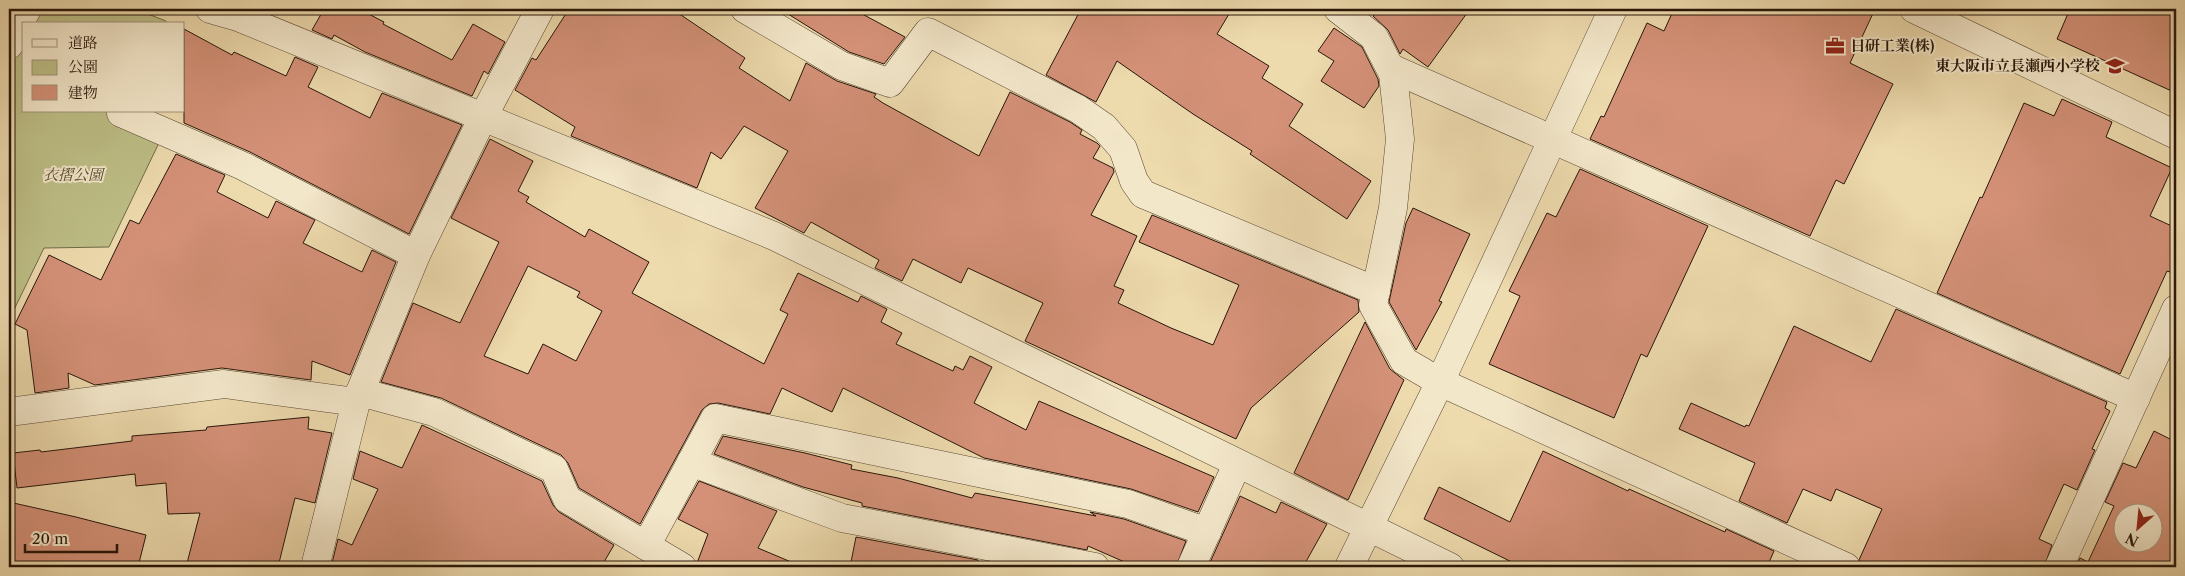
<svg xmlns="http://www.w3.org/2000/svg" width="2185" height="576" font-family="'Libre Caslon Text','Noto Serif JP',serif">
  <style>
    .green { fill: #bdbe86; stroke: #726a48 }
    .building { fill: #d49178; stroke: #28160a; fill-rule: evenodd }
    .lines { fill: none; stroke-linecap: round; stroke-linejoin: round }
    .minor-casing { stroke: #594733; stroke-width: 29 }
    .minor { stroke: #f3e7ca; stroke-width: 28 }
    .labels { text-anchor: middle; stroke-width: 4; stroke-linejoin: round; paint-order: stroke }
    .poi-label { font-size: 15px; font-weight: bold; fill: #28160a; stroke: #f3e7ca; text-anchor: start }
    .park-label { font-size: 15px; font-style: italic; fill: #55482f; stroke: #f3e7ca }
  </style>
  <rect width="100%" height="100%" fill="#eddaad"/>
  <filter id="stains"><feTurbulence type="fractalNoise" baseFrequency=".004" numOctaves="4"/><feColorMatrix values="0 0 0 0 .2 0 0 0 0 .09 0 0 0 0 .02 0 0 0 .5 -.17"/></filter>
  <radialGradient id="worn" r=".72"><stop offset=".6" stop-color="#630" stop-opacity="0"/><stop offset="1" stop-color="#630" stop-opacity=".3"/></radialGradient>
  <!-- green -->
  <g class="green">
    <polygon points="35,9 135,9 166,21 165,24 28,24"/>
    <polygon points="24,33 24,111 140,111 168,124 109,247 44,248 9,320 9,65"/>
  </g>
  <!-- building -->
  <g class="building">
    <polygon points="324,9 359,9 384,22 383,24 452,60 473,24 505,42 488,74 484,71 472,96 365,52 334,35 332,39 312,30"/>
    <polygon points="569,9 672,9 745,58 739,68 790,101 806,63 837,81 876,94 874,97 883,103 979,156 1010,92 1070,122 1082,130 1080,134 1097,143 1100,146 1093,158 1113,168 1114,172 1091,215 1137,236 1114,286 1124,290 1118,303 1171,328 1213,345 1239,285 1139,242 1152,215 1358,300 1359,312 1251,408 1236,439 1025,341 1043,303 968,268 961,283 913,259 902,281 875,268 879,260 811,222 804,233 755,208 788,151 744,126 721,159 711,152 697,188 571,136 575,127 515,90 532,58 536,60"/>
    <polygon points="780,9 853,9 905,37 884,64 849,52"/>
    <polygon points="1081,9 1232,9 1217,34 1269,66 1262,78 1303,104 1289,126 1371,181 1347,219 1250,154 1252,151 1193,114 1117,61 1096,102 1046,75"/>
    <polygon points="1379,9 1470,9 1428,67 1403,49 1400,54 1388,30 1373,16"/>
    <polygon points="1674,9 1875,9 1850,63 1893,84 1844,184 1836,180 1810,236 1590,139 1601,116 1604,117 1647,23 1664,31"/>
    <polygon points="2070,9 2176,9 2176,93 2057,39"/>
    <polygon points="1334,28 1362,47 1378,79 1379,86 1364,108 1321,81 1334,61 1318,51"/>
    <polygon points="184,29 232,55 234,52 286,76 295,57 318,67 308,87 370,118 382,93 462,125 409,234 250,152 184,123"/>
    <polygon points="2062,99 2112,122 2106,137 2172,168 2150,216 2176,228 2176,257 2170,272 2167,271 2120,374 1937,293 1980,197 1982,198 2024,103 2054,116"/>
    <path d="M490,139L533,161L518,191L529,197L526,202L585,237L589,229L649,262L632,293L764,364L788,314L780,310L798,273L858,302L861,296L887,309L881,322L902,333L896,344L953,371L955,366L963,370L970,356L992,367L974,403L1026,430L1039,401L1214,477L1198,512L1131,489L984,458L843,388L832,412L782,388L770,414L718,403L709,404L702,410L640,524L579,488L568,463L561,455L441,398L381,382L413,303L460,323L499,242L451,218ZM528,266L580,292L577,297L602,311L576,361L543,344L528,374L484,356Z"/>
    <polygon points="176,154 225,175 217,192 268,218 276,201 315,220 303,243 362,272 372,250 396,262 350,375 312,361 311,380 222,368 95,385 68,373 69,388 35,393 27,330 15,324 49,255 101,280 130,220 139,224"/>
    <polygon points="1580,169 1708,226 1647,357 1641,354 1614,418 1489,364 1520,296 1509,291 1547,213 1556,217"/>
    <polygon points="1413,208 1470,234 1439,301 1442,302 1416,350 1389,302 1406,223"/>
    <polygon points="1896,309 2107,402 2105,408 2110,411 2092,449 2095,450 2077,490 2064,484 2039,539 2052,545 2044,567 1861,567 1859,560 1882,509 1836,489 1831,501 1803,489 1787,523 1739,501 1755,463 1679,429 1691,403 1745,427 1746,425 1749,426 1794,326 1871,362"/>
    <polygon points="1365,322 1390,369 1404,380 1348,500 1294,473"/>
    <polygon points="309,417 308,429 332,433 315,503 295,498 278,567 186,567 200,513 168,514 166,483 136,486 135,474 17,488 13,453 40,450 41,452 132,441 132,436 206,430 207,427"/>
    <polygon points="422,425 542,481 553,505 559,512 614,545 601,567 331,567 338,539 352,545 378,489 353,479 360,451 402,468"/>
    <path d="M2154,431L2176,442V567H2076L2080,558L2088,562L2114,506L2105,502L2123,463L2136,468ZM2122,514H2152V544H2122Z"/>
    <polygon points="723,436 805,453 852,465 851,469 898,478 972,498 975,493 1096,516 1090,512 1124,519 1186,541 1176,567 1136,567 1088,546 1087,550 862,506 862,503 803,487 714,454"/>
    <polygon points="1543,451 1628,491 1629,489 1725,532 1726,529 1774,551 1767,567 1522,567 1424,519 1439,487 1510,522"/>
    <polygon points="699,481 777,511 758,548 803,567 698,567 697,563 708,534 678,519"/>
    <polygon points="1240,496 1276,513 1281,502 1327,524 1303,567 1208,567"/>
    <polygon points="9,502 76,517 146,535 138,567 9,567"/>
    <polygon points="856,537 978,560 977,567 850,567"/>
  </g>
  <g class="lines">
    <!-- minor casing -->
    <g class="minor-casing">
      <g id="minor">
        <polyline points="210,9 238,17 774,236 1450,567"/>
        <polyline points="745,9 842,66 890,83 928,32 1078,109 1104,127 1123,149 1134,181 1143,194 1376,291"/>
        <polyline points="1338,9 1374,37 1393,74 1400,139 1393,208 1373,305 1404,361 1440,382 1846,567"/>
        <polyline points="1914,9 2176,135"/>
        <polyline points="9,45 27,9"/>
        <polyline points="1391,68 2136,398"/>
        <polyline points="121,113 243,166 416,255"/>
        <polyline points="360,392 434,412 554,469 567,499 682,567"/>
        <polyline points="9,412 224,384 356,402"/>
        <polyline points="691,462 842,518 1095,567"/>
        <polyline points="646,546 715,418 1128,504 1207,532"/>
        <polyline points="315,567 356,402 416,255 483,117 540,9"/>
        <polyline points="1191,567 1237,464"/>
        <polyline points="1349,567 1440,382 1613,9"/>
        <polyline points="2059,567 2176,309"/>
      </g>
    </g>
    <!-- minor -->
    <use href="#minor" class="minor"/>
  </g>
  <!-- icons -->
  <defs>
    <g id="office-bare" transform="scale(1.5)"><path d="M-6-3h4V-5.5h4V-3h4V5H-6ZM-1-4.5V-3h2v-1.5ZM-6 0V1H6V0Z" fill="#8f2418" stroke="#f3e7ca" stroke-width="2.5" paint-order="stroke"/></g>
    <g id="school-bare" transform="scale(1.5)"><path d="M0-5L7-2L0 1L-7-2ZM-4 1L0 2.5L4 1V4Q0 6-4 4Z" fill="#8f2418" stroke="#f3e7ca" stroke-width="2.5" paint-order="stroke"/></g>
  </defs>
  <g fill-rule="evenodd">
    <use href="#office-bare" x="1835" y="46"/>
    <use href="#school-bare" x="2115" y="66"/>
  </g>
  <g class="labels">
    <!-- poi labels -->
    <g class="poi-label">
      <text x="1850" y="51">日研工業(株)</text>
      <text x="2100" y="71" text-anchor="end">東大阪市立長瀬西小学校</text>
    </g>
    <!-- park labels -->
    <g class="park-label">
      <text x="73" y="180">衣摺公園</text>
    </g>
  </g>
  <!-- margin -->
  <rect width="2185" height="576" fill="none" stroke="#eddaad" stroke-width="30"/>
  <rect x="10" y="10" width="2165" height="556" fill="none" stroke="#28160a" stroke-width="2.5"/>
  <rect x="15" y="15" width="2155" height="546" fill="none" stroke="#28160a"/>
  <!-- legend -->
  <rect x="22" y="22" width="162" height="90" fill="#f3e7ca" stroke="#a2937d"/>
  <rect x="32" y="39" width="25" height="8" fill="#f3e7ca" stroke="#a2937d"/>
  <text x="68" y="48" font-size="15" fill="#28160a">道路</text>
  <rect x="32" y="60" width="25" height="15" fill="#bdbe86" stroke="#a2937d"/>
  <text x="68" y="72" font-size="15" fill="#28160a">公園</text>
  <rect x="32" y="85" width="25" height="15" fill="#d49178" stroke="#a2937d"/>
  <text x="68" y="98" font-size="15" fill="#28160a">建物</text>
  <!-- north arrow -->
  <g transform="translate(2138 528) rotate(207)"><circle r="24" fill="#f3e7ca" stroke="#a2937d"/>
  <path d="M0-4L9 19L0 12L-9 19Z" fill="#8f2418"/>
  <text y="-8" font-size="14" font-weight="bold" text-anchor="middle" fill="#28160a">N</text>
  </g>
  <!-- scale -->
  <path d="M25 544v8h92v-8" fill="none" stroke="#28160a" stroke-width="2.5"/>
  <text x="32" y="544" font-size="15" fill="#28160a" stroke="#f3e7ca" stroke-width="4" paint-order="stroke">20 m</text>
  <rect width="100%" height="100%" filter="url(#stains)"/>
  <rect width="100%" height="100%" fill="url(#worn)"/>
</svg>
